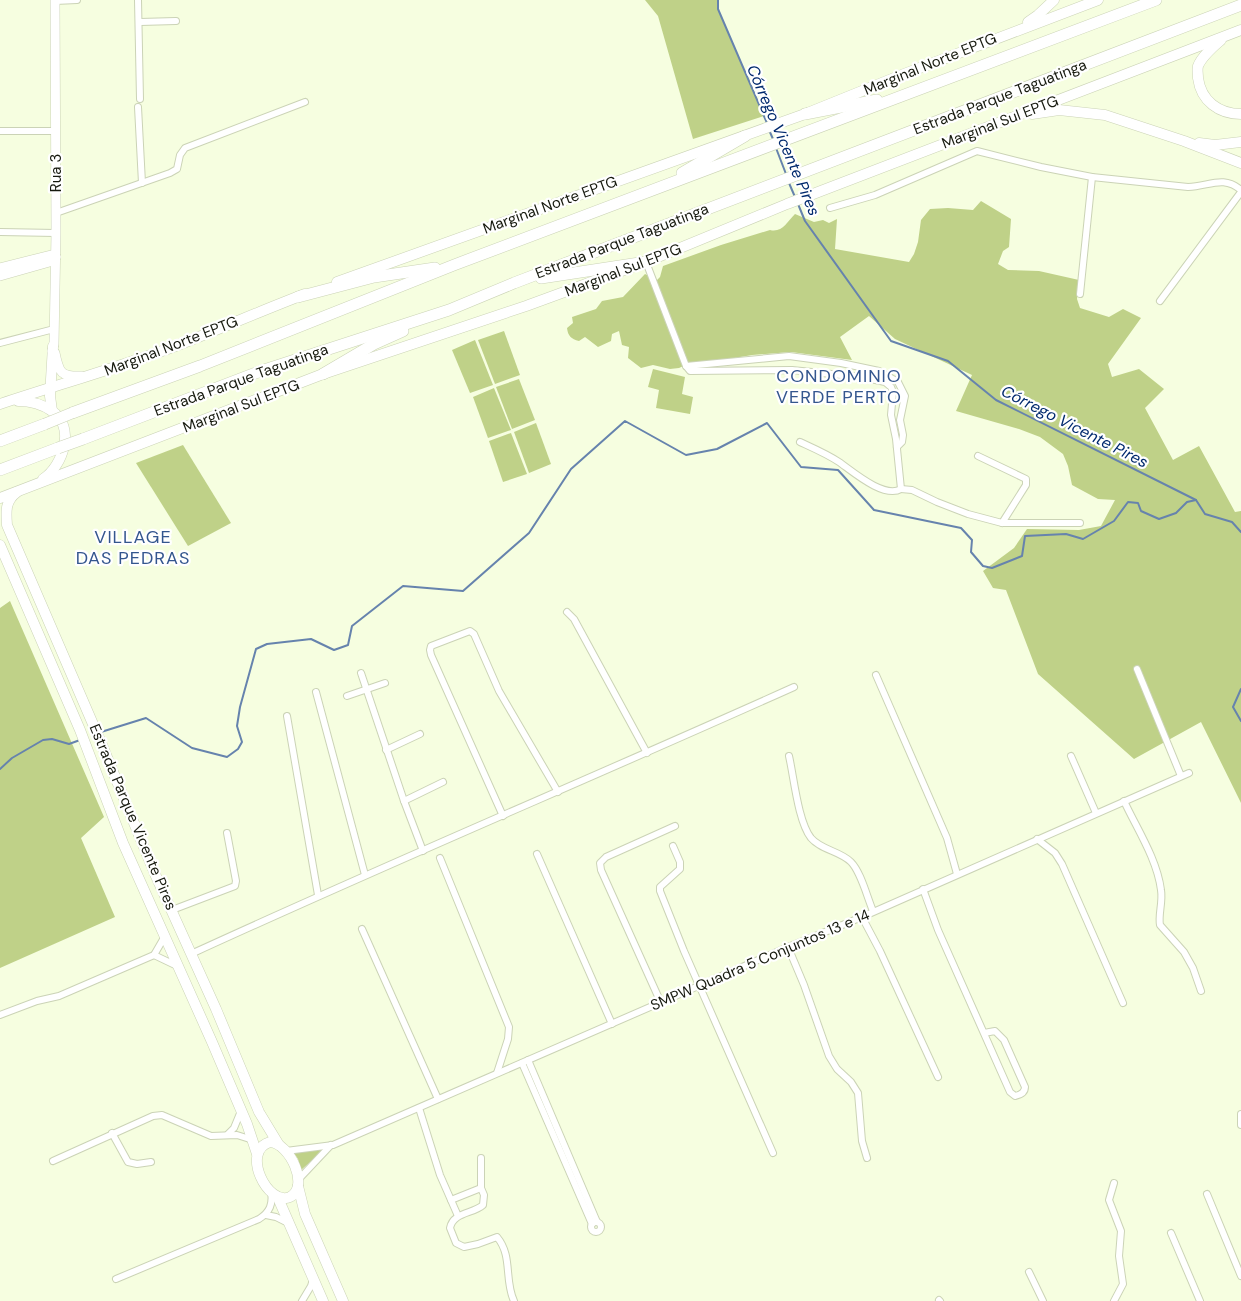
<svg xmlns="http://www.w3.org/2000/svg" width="1241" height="1301" font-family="'DM Sans',sans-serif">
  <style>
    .green { fill: #bfd188 }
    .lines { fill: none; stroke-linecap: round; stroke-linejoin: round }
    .stream { stroke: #6683ad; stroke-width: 2 }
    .street-casing { stroke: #cbd3b6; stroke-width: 8 }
    .secondary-casing { stroke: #cbd3b6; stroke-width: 10 }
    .primary-casing { stroke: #cbd3b6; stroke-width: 11 }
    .highway-casing { stroke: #cbd3b6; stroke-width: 12 }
    .street { stroke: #fff; stroke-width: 6 }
    .secondary { stroke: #fff; stroke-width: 9 }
    .primary { stroke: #fff; stroke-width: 10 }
    .highway { stroke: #fff; stroke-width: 11 }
    .highway-bridge-casing { stroke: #cbd3b6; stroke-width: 12; stroke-linecap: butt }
    .highway-bridge { stroke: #fff; stroke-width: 11 }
    .labels { text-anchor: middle; stroke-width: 4.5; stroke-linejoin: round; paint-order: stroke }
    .street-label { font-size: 15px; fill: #16190e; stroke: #fff }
    .water-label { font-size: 16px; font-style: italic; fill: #00296d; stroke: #fff }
    .quarter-label { font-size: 18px; letter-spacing: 1px; fill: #34568e; stroke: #fff }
  </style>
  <rect width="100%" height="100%" fill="#f6fee0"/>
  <!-- green -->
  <g class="green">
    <polygon points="645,0 719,0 718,10 764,116 693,139 658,16"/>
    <path d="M981,201L1011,219L1009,247L1003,251L998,264L1008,270L1039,271L1079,280L1077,299L1080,308L1109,317L1123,309L1141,318L1108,364L1112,377L1139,369L1164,389L1145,408L1173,460L1199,446L1235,512L1241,511V803L1201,722L1134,759L1038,674L1006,590L993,588L983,571L1014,548L1027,529L1079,530L1101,526L1115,500L1098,499L1072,485L1068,466L1063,454L1040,437L1019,429L956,411L972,375L895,339L869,316L840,337L852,360L791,352L752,355L705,363L692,362L679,368L670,369L653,365L641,368L628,358L629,347L622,345L619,331L612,334L611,341L598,347L585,337L579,341C571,339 568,336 567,328L573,323L572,317L596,309L602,301L623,297L645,274L657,280L660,277L663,266L721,245L770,230C782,233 787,222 795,214L814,222L823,220L829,223L837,219L835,249L909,262L914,254L918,242L921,220L930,209L948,208L973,210Z"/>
    <polygon points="504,331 520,375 495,384 478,340"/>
    <polygon points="475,340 493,385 470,393 452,350"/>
    <polygon points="653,369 685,377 682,394 693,397 690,414 656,408 659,390 648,387"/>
    <polygon points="519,379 535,420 512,429 496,387"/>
    <polygon points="494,388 511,430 488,438 473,397"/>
    <polygon points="536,423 551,464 529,473 514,432"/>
    <polygon points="511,433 527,474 503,482 489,441"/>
    <polygon points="183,445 231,523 188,546 136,463"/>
    <polygon points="10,601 104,817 81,838 115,917 0,968 0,608"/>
    <polygon points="327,1147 301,1170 298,1159 292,1150"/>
  </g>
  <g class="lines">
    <!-- stream -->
    <g class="stream">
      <polyline points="718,0 718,9 767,123"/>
      <polyline points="769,130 773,139"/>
      <polyline points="776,148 786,174"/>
      <polyline points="789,183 795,197"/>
      <polyline points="798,204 805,221 891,341 948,361 996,400 1196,500 1205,514 1232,522 1241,532"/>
      <polyline points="1241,689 1233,707 1241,721"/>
      <polyline points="101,732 146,718 192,748 227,757 238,749 242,742 237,726 240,707 256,649 267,644 311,639 334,650 348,645 352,626 403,586 463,591 529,533 571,469 625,421 686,455 717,449 767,423 801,467 838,470 874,510 961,528 972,540 971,552 983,566 992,568 1022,556 1025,536 1066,534 1083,539 1114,521 1128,502 1138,503 1141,511 1159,519 1176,513 1187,502 1196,500"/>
      <polyline points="0,769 12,758 43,740 52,739 69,744 80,740"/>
    </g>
    <!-- street casing -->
    <g class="street-casing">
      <g id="street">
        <polyline points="138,0 140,99"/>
        <polyline points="55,1 77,0"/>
        <polyline points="140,22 176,21"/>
        <polyline points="138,107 142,183"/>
        <polyline points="0,131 55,131"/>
        <path d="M830,208L875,195L977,151L1041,167L1092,177L1188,187C1210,186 1223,175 1241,190"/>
        <polyline points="56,213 170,173 177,169 180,155 185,148 305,102"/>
        <polyline points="0,232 56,233"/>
        <path d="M646,262L686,366L690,371L792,370L861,377L885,382L891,387L893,392L891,415L896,439L901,489C884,499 852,471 839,462C827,454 813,448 800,442"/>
        <polyline points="1080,294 1092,177"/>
        <polyline points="1160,301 1241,192"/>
        <polyline points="0,343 54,329"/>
        <polyline points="686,366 789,356 841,363 879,371 898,382 905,396 900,420 903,435 902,442 897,447"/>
        <polyline points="978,456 1026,479 1026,485 1002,523"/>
        <polyline points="901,489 912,490 937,502 968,514 1002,523 1080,523"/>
        <polyline points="567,612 574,619 647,753"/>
        <polyline points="1137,669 1181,776"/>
        <polyline points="361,673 404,801 423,851"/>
        <polyline points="876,675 947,838 957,874"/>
        <polyline points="316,692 365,875"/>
        <polyline points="347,696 385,683"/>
        <polyline points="287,716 318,895"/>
        <polyline points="386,750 420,734"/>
        <path d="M789,756C794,778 798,821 811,838C821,850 840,851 851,862C861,872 867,897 873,911"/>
        <polyline points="1071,756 1096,813"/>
        <polyline points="404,801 443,782"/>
        <path d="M1124,801C1137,829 1157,859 1161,890C1163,902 1158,915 1160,925L1184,952L1193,968L1201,991"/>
        <polyline points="503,816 431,655 430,650 431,646 470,631 474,634 499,691 558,792"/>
        <polyline points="1037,839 1055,853 1062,864 1123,1003"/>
        <polyline points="673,846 680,862 680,869 660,887 660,891 684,951 773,1153"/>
        <polyline points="537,854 612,1024"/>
        <polyline points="440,858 509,1027 508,1039 497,1073"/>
        <path d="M923,889L938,930L1010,1092L1015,1096C1020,1095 1025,1093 1025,1087L1004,1040L995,1031L984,1033"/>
        <polyline points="172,910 235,886 236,881 227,833"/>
        <polyline points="862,917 880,951 938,1077"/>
        <polyline points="362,929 438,1099"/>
        <polyline points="788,947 804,985 829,1056 837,1069 851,1082 858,1093 862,1141 867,1158"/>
        <path d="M191,954C391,862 594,777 794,687"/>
        <polyline points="154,955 177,966"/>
        <polyline points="661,1003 601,870 600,863 606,857 675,826"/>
        <polyline points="0,1015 37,1001 59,996 154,955 165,936"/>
        <polyline points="528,1060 597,1222"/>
        <polyline points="522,1063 592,1224"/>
        <polyline points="419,1108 440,1175 458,1216"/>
        <polyline points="1241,1114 1241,1125"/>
        <polyline points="112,1133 128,1162 137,1164 151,1162"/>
        <polyline points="228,1134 234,1128 241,1111"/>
        <polyline points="286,1151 333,1145 788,947 862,917 1189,773"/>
        <path d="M481,1158V1188L484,1195L483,1205C473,1214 453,1212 450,1228L456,1243L464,1247L478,1244L497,1237C513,1256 504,1280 514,1301"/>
        <polyline points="53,1161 153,1116 162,1115 211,1136 237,1135 253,1140"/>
        <polyline points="298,1180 331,1145"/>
        <polyline points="1207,1194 1241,1276"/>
        <polyline points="451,1200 481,1188"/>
        <polyline points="266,1215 276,1217 288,1223"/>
        <circle cx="596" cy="1227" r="5"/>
        <polyline points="1171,1233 1200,1301"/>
        <polyline points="1029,1272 1043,1301"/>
        <path d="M116,1279L259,1219C270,1212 273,1204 271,1192"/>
        <polyline points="939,1300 940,1301"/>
        <polyline points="302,1301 311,1286 313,1279"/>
        <polyline points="1114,1301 1123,1284 1119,1256 1121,1231 1109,1200 1114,1183"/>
      </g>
    </g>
    <!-- secondary casing -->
    <g class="secondary-casing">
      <g id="secondary">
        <polyline points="0,268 51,255 56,257"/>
        <polyline points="0,276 53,261 56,257"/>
        <polyline points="52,351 54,344 56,233 55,0"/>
        <path d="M55,353C59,373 61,377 82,376"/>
      </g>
    </g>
    <!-- primary casing -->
    <g class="primary-casing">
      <g id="primary">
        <polyline points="1028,22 1038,15 1054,0"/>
        <path d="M1221,40C1213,47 1202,56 1198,66C1197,70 1198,74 1198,78C1201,101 1219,114 1241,114"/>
        <polyline points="1032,114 1059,110 1105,115 1184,141 1241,163"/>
        <polyline points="1199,143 1215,145 1241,142"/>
        <polyline points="337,282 805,114 904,74 1098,0"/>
        <path d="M18,401C30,401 42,404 52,411C76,427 63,466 43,479"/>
        <path d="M0,404C60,384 121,367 181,344C222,328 263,310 305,294"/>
        <polyline points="52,411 50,396 53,346"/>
        <path d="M17,492C5,501 6,511 7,525L102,745L155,874L216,1009L259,1112L279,1145"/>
        <polyline points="0,498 323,374 526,306 646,262 787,204 1241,30"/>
        <polyline points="0,545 80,730 123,843 212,1042 247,1124 257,1154"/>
        <path d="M270,1142C290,1143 310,1187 290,1197C268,1207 240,1151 270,1142Z"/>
        <polyline points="298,1186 305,1214 343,1301"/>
        <polyline points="278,1198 323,1301"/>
      </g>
    </g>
    <!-- highway casing -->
    <g class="highway-casing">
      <g id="highway">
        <polyline points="805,114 877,100"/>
        <polyline points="682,173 745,136"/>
        <polyline points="541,278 646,262"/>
        <polyline points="298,297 374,277 435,268"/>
        <polyline points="323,374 374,344 403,331"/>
        <polyline points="72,413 200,366 454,265 1156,0"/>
        <polyline points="83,439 261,371 449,310 514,283 1241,5"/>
        <polyline points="0,441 45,424"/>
        <polyline points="0,470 58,448"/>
      </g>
    </g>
    <!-- street -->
    <use href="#street" class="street"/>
    <!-- secondary -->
    <use href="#secondary" class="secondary"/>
    <!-- primary -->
    <use href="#primary" class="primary"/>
    <!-- highway -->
    <use href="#highway" class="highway"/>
    <!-- highway-bridge casing -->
    <g class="highway-bridge-casing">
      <g id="highway-bridge">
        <polyline points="45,424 72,413"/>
        <polyline points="58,448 83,439"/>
      </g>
    </g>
    <!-- highway-bridge -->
    <use href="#highway-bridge" class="highway-bridge"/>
  </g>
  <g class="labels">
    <!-- street labels -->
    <g class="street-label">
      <text transform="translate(930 64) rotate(-22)" y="5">Marginal Norte EPTG</text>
      <text transform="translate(1000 97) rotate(-21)" y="5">Estrada Parque Taguatinga</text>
      <text transform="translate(1000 122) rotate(-21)" y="5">Marginal Sul EPTG</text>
      <text transform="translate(56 173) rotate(-90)" y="5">Rua 3</text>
      <text transform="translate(550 205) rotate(-20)" y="5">Marginal Norte EPTG</text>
      <text transform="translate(622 241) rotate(-21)" y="5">Estrada Parque Taguatinga</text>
      <text transform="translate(623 270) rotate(-21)" y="5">Marginal Sul EPTG</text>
      <text transform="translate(171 346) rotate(-21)" y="5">Marginal Norte EPTG</text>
      <text transform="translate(241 380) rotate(-20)" y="5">Estrada Parque Taguatinga</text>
      <text transform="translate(241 406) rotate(-21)" y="5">Marginal Sul EPTG</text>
      <text transform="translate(133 817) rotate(67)" y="5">Estrada Parque Vicente Pires</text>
      <text transform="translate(760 960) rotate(-23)" y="5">SMPW Quadra 5 Conjuntos 13 e 14</text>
    </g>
    <!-- water labels -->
    <g class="water-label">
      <text transform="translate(784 140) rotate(67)" y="6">Córrego Vicente Pires</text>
      <text transform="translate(1075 426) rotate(27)" y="6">Córrego Vicente Pires</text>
    </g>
    <!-- quarter labels -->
    <g class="quarter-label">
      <text x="839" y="382">CONDOMINIO<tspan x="839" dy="21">VERDE PERTO</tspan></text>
      <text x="133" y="543">VILLAGE<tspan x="133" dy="21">DAS PEDRAS</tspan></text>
    </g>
  </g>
</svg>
